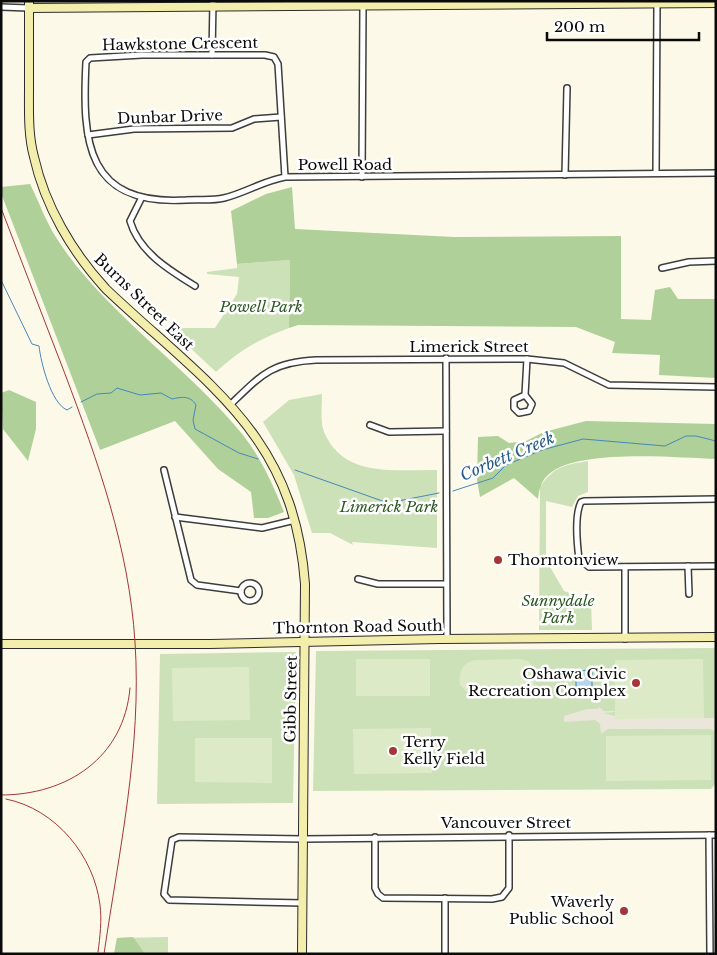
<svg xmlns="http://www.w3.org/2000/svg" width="717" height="955" font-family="'Libre Baskerville',serif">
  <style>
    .green { fill: #cce1b8 }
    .forest { fill: #b0d099 }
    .pitch { fill: #ddeac8 }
    .plaza { fill: #eae6da }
    .water { fill: #b4d6ed; stroke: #4588ba }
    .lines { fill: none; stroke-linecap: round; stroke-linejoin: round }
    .stream { stroke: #4588ba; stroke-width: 1 }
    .street-casing { stroke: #3d3d3d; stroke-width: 8 }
    .secondary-casing { stroke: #2c2c2c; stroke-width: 10 }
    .street { stroke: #fff; stroke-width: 5 }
    .secondary { stroke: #f4eeac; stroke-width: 8 }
    .rail { stroke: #a63537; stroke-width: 1 }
    .poi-dot { fill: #a63537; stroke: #fff; stroke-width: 2 }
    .labels { text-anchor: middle; stroke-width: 5; stroke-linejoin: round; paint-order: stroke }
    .street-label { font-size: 15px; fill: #0a0a0a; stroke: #fff }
    .park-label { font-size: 15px; font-style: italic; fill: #2d5824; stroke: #fff }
    .poi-label { font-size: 15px; fill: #0a0a0a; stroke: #fff; text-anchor: start }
    .water-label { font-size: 16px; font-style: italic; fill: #255a8a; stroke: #fff }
  </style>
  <rect width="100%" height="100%" fill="#fcf9e9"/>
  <!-- green -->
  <g class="green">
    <path d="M290,260L289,328C259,339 240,350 216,372L169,328H215L237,294L239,277L207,274V272L237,268V264Z"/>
    <path d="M322,394C322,405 320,422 324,432C344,479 395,469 437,470V548L352,542L353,545L330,533H312L294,475L263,422L289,400Z"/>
    <path d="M588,461V492L578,496L572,507L546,501V560L564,591L591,601L592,630H539L540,487C554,466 565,465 588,461Z"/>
    <polygon points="716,648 716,783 711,789 313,791 316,651"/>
    <polygon points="296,652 293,803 157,804 160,654"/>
    <polygon points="168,937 168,954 114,954 117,938"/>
  </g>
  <!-- forest -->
  <g class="forest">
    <path d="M30,184C39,202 46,222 57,239C104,312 188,367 243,435C261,458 273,485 284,512L268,518H254L251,492L218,469L175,421L100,450L1,193V187Z"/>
    <polygon points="292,187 295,229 454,237 621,236 621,319 651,320 655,290 670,287 678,299 716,299 716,378 659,375 660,355 612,353 615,342 576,327 298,325 289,328 290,260 237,264 231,211 266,194"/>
    <polygon points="9,390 36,402 36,429 28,461 3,429 1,393"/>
    <path d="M586,421L716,424V459C677,458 577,448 548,475C541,481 539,490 538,499L514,478L480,497L477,480L478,437L498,436L509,443L526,441L544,432Z"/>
    <polygon points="133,937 145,954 114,954 117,938"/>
  </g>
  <!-- pitch -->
  <g class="pitch">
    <rect x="356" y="659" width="74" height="37"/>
    <polygon points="703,659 704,719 615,719 615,660"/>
    <path d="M476,660L519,659L528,661L536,673L534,687L527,694L519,696L470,695L460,685C458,672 463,662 476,660Z"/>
    <polygon points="249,667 250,720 173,721 172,668"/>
    <polygon points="431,728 432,773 354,774 353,729"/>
    <polygon points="711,735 711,780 606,781 606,736"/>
    <polygon points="195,738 272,738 272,783 195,782"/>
  </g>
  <!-- plaza -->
  <polygon class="plaza" points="599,707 604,711 615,711 615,712 604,713 615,716 615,719 716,718 716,732 711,729 608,729 601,734 600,724 595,720 564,722 564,716 587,709 598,709"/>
  <!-- water -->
  <polygon class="water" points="592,670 592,696 576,697 576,671"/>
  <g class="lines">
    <!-- stream -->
    <g class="stream">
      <path d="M1,280L32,344L39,346C41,363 51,403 67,410L72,407"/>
      <path d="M81,402L97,394L111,393L117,388L140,395L161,393L172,399C181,397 190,395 196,405L193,420L195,429L239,453L258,459"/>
      <polyline points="295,470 388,503 439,493"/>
      <polyline points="453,491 493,478 506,465 542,450 583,439 665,446 686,436 696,436 716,441"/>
    </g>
    <!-- street casing -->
    <g class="street-casing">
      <g id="street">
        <polyline points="1,7 29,8"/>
        <polyline points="212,55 213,1"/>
        <polyline points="88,135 134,129 232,128 254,119 281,117"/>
        <polyline points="656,173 657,4"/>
        <polyline points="565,175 567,88"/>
        <path d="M285,177L278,64L274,57L265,55H142L90,58L86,62C82,142 86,206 186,200C198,199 212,201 224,198C245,193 263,181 285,177L716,173"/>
        <polyline points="362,177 363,6"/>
        <path d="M141,199L130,221C139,252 169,270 195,286"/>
        <polyline points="662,268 689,262 716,261"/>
        <polyline points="446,358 447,639"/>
        <polyline points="525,395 514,400 514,408 519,413 529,411 532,404 525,395 527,359"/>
        <path d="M231,404C261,375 272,362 316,360L527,359L564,363L609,385L716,387"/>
        <polyline points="370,425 389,432 446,431"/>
        <polyline points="164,470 191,580 197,585 241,591"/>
        <path d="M716,499L584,501L581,502C574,516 577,543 579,559L589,567L716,566"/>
        <polyline points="175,517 262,528 295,520"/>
        <polyline points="688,566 689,594"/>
        <polyline points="625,567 625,639"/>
        <polyline points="358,579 378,584 446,584"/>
        <circle cx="250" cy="592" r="9"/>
        <polyline points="709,835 710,954"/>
        <polyline points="375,837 375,888 378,894 383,898 492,899 502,897 509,888 509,835"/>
        <polyline points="303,903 169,900 164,894 172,840 179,837 303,839 716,835"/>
        <polyline points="445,954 445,898"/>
      </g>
    </g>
    <!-- secondary casing -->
    <g class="secondary-casing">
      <g id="secondary">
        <path d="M29,1C29,30 29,60 29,89C29,111 28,135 34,157C45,206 72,252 106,289C206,384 294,433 305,584L302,954"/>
        <polyline points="29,8 716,3"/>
        <polyline points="1,644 210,644 440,639 716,637"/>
      </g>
    </g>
    <!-- street -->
    <use href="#street" class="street"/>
    <!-- secondary -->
    <use href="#secondary" class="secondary"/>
    <!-- rail -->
    <g class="rail">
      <path d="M1,208C22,263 44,319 65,374C98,462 129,548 135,642C142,747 119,851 104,954"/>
      <path d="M1,795C67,795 124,758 130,688"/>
      <path d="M6,799C56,809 94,856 100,905C102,920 100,937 98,952"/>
    </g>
  </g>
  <!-- markers -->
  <g class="poi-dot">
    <circle cx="498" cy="560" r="5"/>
    <circle cx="636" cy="683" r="5"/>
    <circle cx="393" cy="751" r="5"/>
    <circle cx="624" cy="911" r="5"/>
  </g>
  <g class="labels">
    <!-- street labels -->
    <g class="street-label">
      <text transform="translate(180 44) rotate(-1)" y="5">Hawkstone Crescent</text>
      <text transform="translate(170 117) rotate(-2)" y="5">Dunbar Drive</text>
      <text x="345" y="170">Powell Road</text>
      <text transform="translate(144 302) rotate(44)" y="5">Burns Street East</text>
      <text x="469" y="352">Limerick Street</text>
      <text transform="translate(358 627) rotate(-1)" y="5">Thornton Road South</text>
      <text transform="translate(291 699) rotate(-89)" y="5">Gibb Street</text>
      <text x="506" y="828">Vancouver Street</text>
    </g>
    <!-- park labels -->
    <g class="park-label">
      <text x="261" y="312">Powell Park</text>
      <text x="389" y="512">Limerick Park</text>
      <text x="558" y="606">Sunnydale<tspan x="558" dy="17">Park</tspan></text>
    </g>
    <!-- poi labels -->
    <g class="poi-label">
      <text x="508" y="565">Thorntonview</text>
      <text x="626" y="679" text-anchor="end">Oshawa Civic<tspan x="626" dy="17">Recreation Complex</tspan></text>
      <text x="403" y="747">Terry<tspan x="403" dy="17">Kelly Field</tspan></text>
      <text x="614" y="907" text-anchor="end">Waverly<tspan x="614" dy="17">Public School</tspan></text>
    </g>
    <!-- water labels -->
    <g class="water-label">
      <text transform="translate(507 456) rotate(-23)" y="6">Corbett Creek</text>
    </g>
  </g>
  <!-- border -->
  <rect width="717" height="955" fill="none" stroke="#0a0a0a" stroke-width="5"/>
  <!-- scale -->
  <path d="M547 32v8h152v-8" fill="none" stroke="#0a0a0a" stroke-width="2.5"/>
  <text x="554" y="32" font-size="15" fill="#0a0a0a" stroke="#ffffff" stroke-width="4" paint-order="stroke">200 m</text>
</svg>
